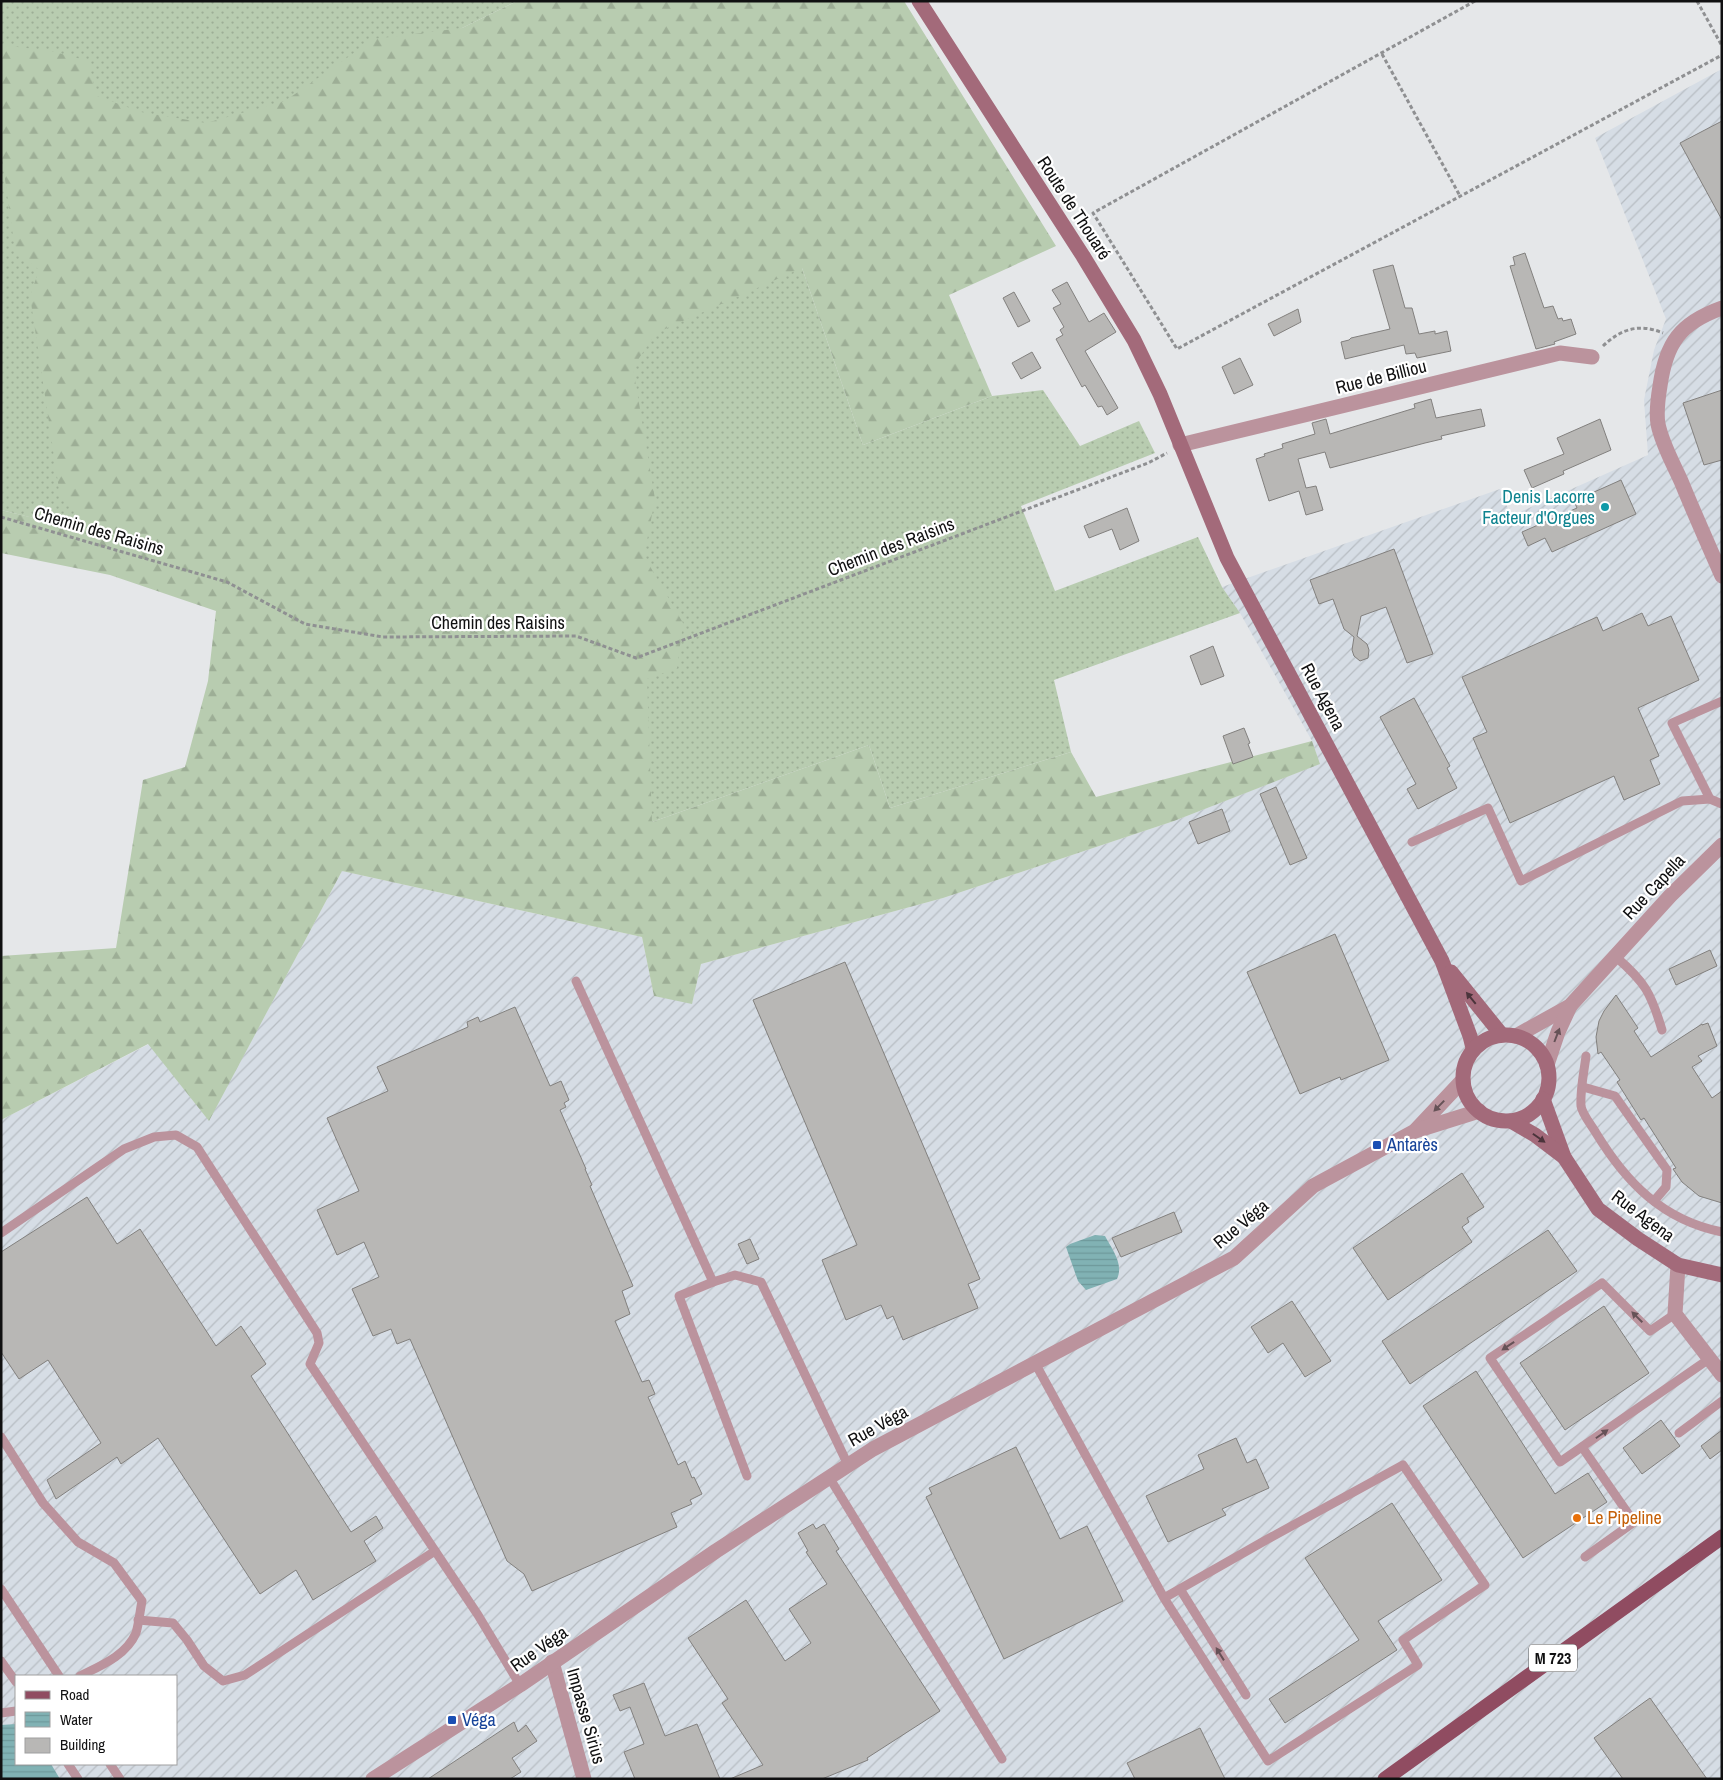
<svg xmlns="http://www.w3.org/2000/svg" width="1723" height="1780" font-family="'Archivo Narrow',sans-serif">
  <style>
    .industrial { fill: url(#industrial-furrows); fill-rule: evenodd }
    .grass { fill: url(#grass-dots) }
    .forest { fill: url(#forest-firs) }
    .water { fill: url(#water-rules) }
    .building { fill: #b8b7b5; stroke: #82807e }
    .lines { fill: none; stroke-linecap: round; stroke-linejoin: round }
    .path { stroke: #8f9092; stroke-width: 3; stroke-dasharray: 4 2.5; stroke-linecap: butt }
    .service { stroke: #bb939d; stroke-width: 9 }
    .minor { stroke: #bb939d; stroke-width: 15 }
    .secondary { stroke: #a36a7a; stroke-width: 15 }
    .primary { stroke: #904c61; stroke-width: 15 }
    .oneway { fill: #4b343b }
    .oneway2 { fill: #665257 }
    .culture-dot { fill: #0f9aa8; stroke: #fff; stroke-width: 2 }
    .transit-dot { fill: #1a4fb4; stroke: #fff; stroke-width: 2 }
    .food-dot { fill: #e8710a; stroke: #fff; stroke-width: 2 }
    .labels { text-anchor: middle; stroke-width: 4.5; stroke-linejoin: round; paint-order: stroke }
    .shield { fill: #fff; stroke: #585858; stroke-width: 1 }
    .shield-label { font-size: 16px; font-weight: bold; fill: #101011 }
    .street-label { font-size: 18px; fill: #101011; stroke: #fff }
    .culture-label { font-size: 18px; fill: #0d838f; stroke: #fff; text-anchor: end }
    .transit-label { font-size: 18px; fill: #164399; stroke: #fff; text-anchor: start }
    .food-label { font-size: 18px; fill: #c56008; stroke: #fff; text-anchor: start }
  </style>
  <defs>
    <pattern id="industrial-furrows" width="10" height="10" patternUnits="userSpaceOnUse" patternTransform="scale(1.25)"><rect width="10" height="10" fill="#d6dde5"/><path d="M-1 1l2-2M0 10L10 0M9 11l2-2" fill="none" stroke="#b7bdc3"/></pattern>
    <pattern id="grass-dots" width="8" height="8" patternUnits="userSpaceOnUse" patternTransform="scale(1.25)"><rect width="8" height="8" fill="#b8ccb0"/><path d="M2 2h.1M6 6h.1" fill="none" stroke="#9dae96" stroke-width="1.8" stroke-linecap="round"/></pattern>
    <pattern id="forest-firs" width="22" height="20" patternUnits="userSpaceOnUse" patternTransform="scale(1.25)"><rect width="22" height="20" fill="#b8ccb0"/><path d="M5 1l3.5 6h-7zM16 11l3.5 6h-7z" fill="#9dae96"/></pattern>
    <pattern id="water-rules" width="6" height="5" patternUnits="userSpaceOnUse" patternTransform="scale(1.25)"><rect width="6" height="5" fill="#81b2b4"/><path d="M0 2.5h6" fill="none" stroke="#6e989a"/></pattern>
  </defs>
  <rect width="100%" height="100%" fill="#e5e7e9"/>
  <!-- industrial -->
  <path class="industrial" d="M1722,69V1779H1V1120L149,1044L209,1120L342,871L642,937L654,996L692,1003L701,964L943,898L1174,821L1319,764L1312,741L1240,613L1222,587L1500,489L1511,516L1648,455L1644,400L1654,350L1666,319L1595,138ZM16,1676H176V1764H16Z"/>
  <!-- grass -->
  <polygon class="grass" points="1,1 517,1 397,60 802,268 863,445 992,396 1043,390 1080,446 1139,421 1155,453 1021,506 1055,591 1198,537 1222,587 1240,613 1054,680 1071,752 890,808 869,745 652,822 248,571 1,510"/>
  <!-- forest -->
  <polygon class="forest" points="517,1 904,1 1056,246 949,295 992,396 863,445 802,268 656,333 633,367 655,499 644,556 683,623 677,668 647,679 652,822 869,745 890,808 1071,752 1096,797 1312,741 1320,764 1174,821 943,898 701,964 692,1004 654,996 642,937 342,871 209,1121 148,1044 1,1120 1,956 116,948 143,780 185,767 208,681 216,611 110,575 1,553 1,510 88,531 90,523 60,496 30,296 39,270 15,250 1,151 1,45 51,51 88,61 97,96 141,112 206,123 285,101 374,39 462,28"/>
  <!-- water -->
  <g class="water">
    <path d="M1095,1235L1105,1236C1112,1249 1124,1264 1117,1279L1086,1290L1078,1281L1066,1247L1070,1244Z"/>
    <polygon points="16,1724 16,1764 51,1764 60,1779 1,1779 1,1725"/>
  </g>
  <!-- building -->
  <g class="building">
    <polygon points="1722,121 1722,220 1680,143"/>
    <polygon points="1525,253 1544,308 1553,306 1558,319 1562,318 1563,321 1571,319 1576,334 1554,342 1555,344 1536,349 1510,266 1515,265 1513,257"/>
    <polygon points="1393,265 1405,308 1412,308 1419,334 1435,331 1435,334 1447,331 1451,351 1417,358 1415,353 1406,354 1404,345 1345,359 1341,342 1349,340 1351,338 1390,329 1373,270"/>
    <polygon points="1067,282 1089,322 1104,313 1116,332 1085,351 1118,408 1107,415 1102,406 1098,407 1085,385 1082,387 1056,339 1063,335 1060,330 1064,327 1053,308 1061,304 1052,290"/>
    <polygon points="1014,292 1030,321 1018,327 1003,298"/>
    <polygon points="1298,309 1301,322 1274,336 1268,324"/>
    <polygon points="1032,352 1041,368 1021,379 1012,363"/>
    <polygon points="1240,358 1253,385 1234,394 1222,367"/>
    <polygon points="1722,390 1722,460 1704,465 1683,403"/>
    <polygon points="1431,399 1436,418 1481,409 1485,426 1441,436 1442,439 1425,443 1330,468 1325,452 1298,459 1306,488 1316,486 1323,510 1306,515 1299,491 1269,501 1256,459 1265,456 1264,454 1283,448 1282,444 1315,434 1312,423 1326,419 1330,434 1415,408 1414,404"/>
    <polygon points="1600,419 1611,450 1563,471 1564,474 1532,488 1524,470 1564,454 1557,438"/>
    <polygon points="1621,480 1636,514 1552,552 1545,538 1528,546 1522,532 1577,508 1574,501"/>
    <polygon points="1127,508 1139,541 1120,550 1112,529 1089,538 1084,526"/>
    <polygon points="1394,549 1433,654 1407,663 1386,607 1361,616 1357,636 1367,644 1369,650 1368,658 1360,661 1354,656 1352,650 1354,637 1344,629 1333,599 1319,604 1310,580"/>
    <polygon points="1642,613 1648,626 1671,616 1699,680 1638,708 1659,756 1650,760 1660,784 1624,800 1614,776 1510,823 1473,738 1487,732 1462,677 1597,617 1603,631"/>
    <polygon points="1213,646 1224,676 1201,685 1190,656"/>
    <polygon points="1414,698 1450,766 1447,768 1457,788 1418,809 1407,789 1416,784 1380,717"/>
    <polygon points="1244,728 1250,743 1248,744 1253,757 1233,764 1223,736"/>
    <polygon points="1276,787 1307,858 1290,865 1260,794"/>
    <polygon points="1222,809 1230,831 1198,844 1189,822"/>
    <polygon points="1335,934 1389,1060 1341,1080 1340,1077 1300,1094 1247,972"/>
    <polygon points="1710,950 1717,966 1676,985 1669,969"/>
    <polygon points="845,962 980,1279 968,1284 978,1308 903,1340 893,1316 887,1319 881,1305 846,1320 822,1260 857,1245 753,1000"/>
    <polygon points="1616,995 1638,1028 1634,1031 1651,1057 1702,1024 1702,1025 1708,1023 1717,1046 1698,1056 1702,1061 1692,1067 1712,1098 1722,1091 1722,1203 1699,1196 1682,1182 1673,1169 1676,1168 1644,1118 1641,1120 1617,1082 1620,1080 1601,1052 1598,1054 1596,1037 1599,1021 1604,1011"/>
    <polygon points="515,1007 550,1086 561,1081 569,1100 564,1103 566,1107 560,1110 586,1169 585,1169 592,1185 590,1186 633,1286 622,1291 630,1314 615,1321 642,1382 649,1380 655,1394 648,1397 678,1465 685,1461 692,1478 694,1477 702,1494 690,1500 692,1504 671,1513 677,1527 532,1591 524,1574 507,1561 410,1339 397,1344 391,1329 373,1336 352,1289 379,1277 364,1242 337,1255 317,1210 359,1191 327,1118 388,1091 377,1067 468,1027 467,1022 478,1017 480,1022"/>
    <polygon points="1462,1173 1484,1207 1467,1218 1469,1222 1462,1227 1472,1242 1388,1300 1353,1248"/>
    <polygon points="87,1197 117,1244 140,1229 216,1346 241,1326 266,1364 251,1376 351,1532 376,1516 383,1528 364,1541 376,1561 313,1600 296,1570 260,1594 158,1438 121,1464 117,1457 56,1499 47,1480 101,1443 48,1360 19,1379 1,1352 1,1252"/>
    <polygon points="1174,1212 1182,1232 1121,1257 1112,1238"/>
    <polygon points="1548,1230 1577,1271 1410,1384 1382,1341"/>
    <polygon points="750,1239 759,1259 747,1264 738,1244"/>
    <polygon points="1292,1301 1331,1361 1305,1377 1283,1343 1268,1353 1251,1327"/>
    <polygon points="1604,1306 1649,1373 1565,1430 1520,1363"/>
    <polygon points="1476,1371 1555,1494 1588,1473 1607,1502 1523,1558 1423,1406"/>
    <polygon points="1661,1420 1680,1446 1642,1474 1623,1448"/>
    <polygon points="1722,1430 1722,1450 1710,1459 1701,1446"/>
    <polygon points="1236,1438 1247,1463 1256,1459 1269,1488 1222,1509 1226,1515 1168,1542 1146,1496 1204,1469 1198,1455"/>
    <polygon points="1016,1447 1060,1539 1087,1526 1123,1601 1004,1659 926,1497 932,1494 929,1488"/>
    <polygon points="1392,1503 1442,1580 1378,1621 1397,1650 1285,1723 1269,1699 1359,1640 1305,1558"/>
    <polygon points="813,1524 816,1529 824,1524 839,1549 836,1551 940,1711 867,1758 868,1760 822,1779 730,1779 763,1765 722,1703 728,1699 688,1638 746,1600 785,1661 811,1643 789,1609 827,1584 806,1552 808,1551 798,1533"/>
    <polygon points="644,1683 665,1736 697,1724 720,1779 635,1779 624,1752 644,1744 630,1707 620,1711 613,1695"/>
    <polygon points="1650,1698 1707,1779 1623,1779 1594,1738"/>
    <polygon points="514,1722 518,1732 526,1725 537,1741 512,1758 521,1772 510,1779 428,1779"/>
    <polygon points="1200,1728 1225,1779 1135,1779 1127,1763"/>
  </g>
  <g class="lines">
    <!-- path -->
    <g class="path">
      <polyline points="1475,1 1093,213 1177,349 1722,55"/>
      <polyline points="1697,1 1722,46"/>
      <polyline points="1382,54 1460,196"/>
      <path d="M1603,346C1621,329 1639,323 1663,333"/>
      <polyline points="1,517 227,582 305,624 383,637 576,636 636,658 1148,463 1167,453"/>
    </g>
    <!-- service -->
    <g class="service">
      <polyline points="1722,701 1672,723 1710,799 1722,804"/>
      <polyline points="1412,842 1488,808 1521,881 1682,801 1710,799"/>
      <path d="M1616,957C1645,982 1651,993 1662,1030"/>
      <polyline points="576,981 713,1282 735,1275 761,1282 848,1465"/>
      <path d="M1586,1056C1584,1072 1580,1090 1581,1106C1582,1114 1592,1126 1596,1133C1626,1182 1662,1220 1722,1232"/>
      <polyline points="1583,1087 1615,1096 1667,1170 1666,1187 1654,1201"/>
      <polyline points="1,1233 124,1149 154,1137 176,1135 197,1147 317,1333 319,1343 310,1364 478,1615 520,1685"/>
      <polyline points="713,1282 679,1296 747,1476"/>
      <polyline points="1675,1314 1650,1331 1602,1283 1490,1358 1560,1462 1709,1359"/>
      <polyline points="1035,1363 1164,1598 1266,1540 1403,1465 1485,1585 1403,1640 1418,1665 1268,1761 1164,1598"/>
      <polyline points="1679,1433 1722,1401"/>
      <path d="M1,1437L43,1503L78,1542L114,1563L142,1601C140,1611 139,1623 136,1633C126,1656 100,1666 80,1676"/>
      <polyline points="1582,1447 1634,1522 1585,1557"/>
      <polyline points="829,1477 1002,1759"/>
      <polyline points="1,1589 59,1676"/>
      <polyline points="1180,1589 1246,1695"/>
      <polyline points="138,1620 173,1623 187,1640 204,1666 223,1681 245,1675 435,1551"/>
      <polyline points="1,1661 16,1682"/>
      <polyline points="1,1713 16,1711"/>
      <polyline points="68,1764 78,1779"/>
      <polyline points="110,1764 120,1779"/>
    </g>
    <!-- minor -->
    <g class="minor">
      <path d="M1722,308C1680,323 1666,343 1660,386C1658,398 1656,412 1658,424C1662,444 1673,463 1681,481C1694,513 1708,544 1722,576"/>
      <polyline points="1180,445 1560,353 1592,357"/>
      <polyline points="1516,1036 1570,1006 1670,896 1722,845"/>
      <polyline points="1547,1065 1558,1032 1570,1006"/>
      <polyline points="1416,1130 1463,1080"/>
      <polyline points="1678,1265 1675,1314 1722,1375"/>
      <polyline points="552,1662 584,1779"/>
      <polyline points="373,1779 520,1685 716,1551 873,1449 1234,1258 1313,1186 1415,1131 1479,1111"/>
    </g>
    <!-- secondary -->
    <g class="secondary">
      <polyline points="919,1 1083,256 1134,340 1160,394 1227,558 1442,961 1470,1036 1473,1048"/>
      <polyline points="1451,972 1501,1034"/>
      <circle cx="1506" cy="1078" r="43"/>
      <polyline points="1543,1099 1564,1157 1598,1209 1638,1239 1678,1265 1722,1275"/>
      <polyline points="1511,1121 1535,1135 1564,1157"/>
    </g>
    <!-- primary -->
    <polyline class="primary" points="1385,1779 1722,1537"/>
  </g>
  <!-- one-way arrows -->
  <defs><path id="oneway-solid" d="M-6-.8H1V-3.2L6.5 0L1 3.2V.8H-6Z" transform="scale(1.25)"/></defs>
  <g class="oneway">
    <use href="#oneway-solid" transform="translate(1471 998) rotate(-129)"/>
    <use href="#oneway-solid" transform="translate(1539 1138) rotate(35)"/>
  </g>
  <g class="oneway2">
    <use href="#oneway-solid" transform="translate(1557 1035) rotate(-69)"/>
    <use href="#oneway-solid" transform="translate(1439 1106) rotate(134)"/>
    <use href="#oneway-solid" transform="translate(1637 1317) rotate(-135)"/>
    <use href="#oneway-solid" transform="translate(1508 1346) rotate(146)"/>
    <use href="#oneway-solid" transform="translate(1602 1434) rotate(-35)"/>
    <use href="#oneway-solid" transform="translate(1220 1654) rotate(-122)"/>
  </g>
  <!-- markers -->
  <circle class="culture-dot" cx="1605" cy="507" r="5"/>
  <g class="transit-dot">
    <rect x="1372" y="1140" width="10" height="10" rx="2.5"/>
    <rect x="447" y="1715" width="10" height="10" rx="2.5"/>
  </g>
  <circle class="food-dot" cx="1577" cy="1518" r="5"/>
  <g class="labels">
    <!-- shield labels -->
    <rect class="shield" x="1529" y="1644.5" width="48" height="27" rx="4"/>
    <g class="shield-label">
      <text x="1553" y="1664">M 723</text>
    </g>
    <!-- street labels -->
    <g class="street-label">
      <text transform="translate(1074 208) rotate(57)" y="6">Route de Thouaré</text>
      <text transform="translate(1381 377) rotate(-14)" y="6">Rue de Billiou</text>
      <text transform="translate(99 531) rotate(16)" y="6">Chemin des Raisins</text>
      <text transform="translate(891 547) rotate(-21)" y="6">Chemin des Raisins</text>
      <text x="498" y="629">Chemin des Raisins</text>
      <text transform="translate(1323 697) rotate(62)" y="6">Rue Agena</text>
      <text transform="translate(1654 887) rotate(-47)" y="6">Rue Capella</text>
      <text transform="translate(1643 1216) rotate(37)" y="6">Rue Agena</text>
      <text transform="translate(1241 1224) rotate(-40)" y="6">Rue Véga</text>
      <text transform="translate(878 1426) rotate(-29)" y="6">Rue Véga</text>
      <text transform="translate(539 1649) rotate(-35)" y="6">Rue Véga</text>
      <text transform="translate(586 1716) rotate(74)" y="6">Impasse Sirius</text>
    </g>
    <!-- culture labels -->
    <g class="culture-label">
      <text x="1595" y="503">Denis Lacorre<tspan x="1595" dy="21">Facteur d'Orgues</tspan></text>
    </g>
    <!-- transit labels -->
    <g class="transit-label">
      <text x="1387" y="1151">Antarès</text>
      <text x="462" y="1726">Véga</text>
    </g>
    <!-- food labels -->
    <g class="food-label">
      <text x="1587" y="1524">Le Pipeline</text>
    </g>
  </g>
  <!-- border -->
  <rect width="1723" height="1780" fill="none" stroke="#101011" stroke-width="5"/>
  <!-- legend -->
  <rect x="15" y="1675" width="162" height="90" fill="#ffffff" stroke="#9f9fa0"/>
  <rect x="25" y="1691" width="25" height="8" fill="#904c61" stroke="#9f9fa0"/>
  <text x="60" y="1700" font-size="15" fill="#101011">Road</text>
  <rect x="25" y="1712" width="25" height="15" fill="url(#water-rules)" stroke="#9f9fa0"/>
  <text x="60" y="1725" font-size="15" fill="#101011">Water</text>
  <rect x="25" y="1738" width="25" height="15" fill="#b8b7b5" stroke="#9f9fa0"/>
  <text x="60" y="1750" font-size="15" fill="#101011">Building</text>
</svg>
